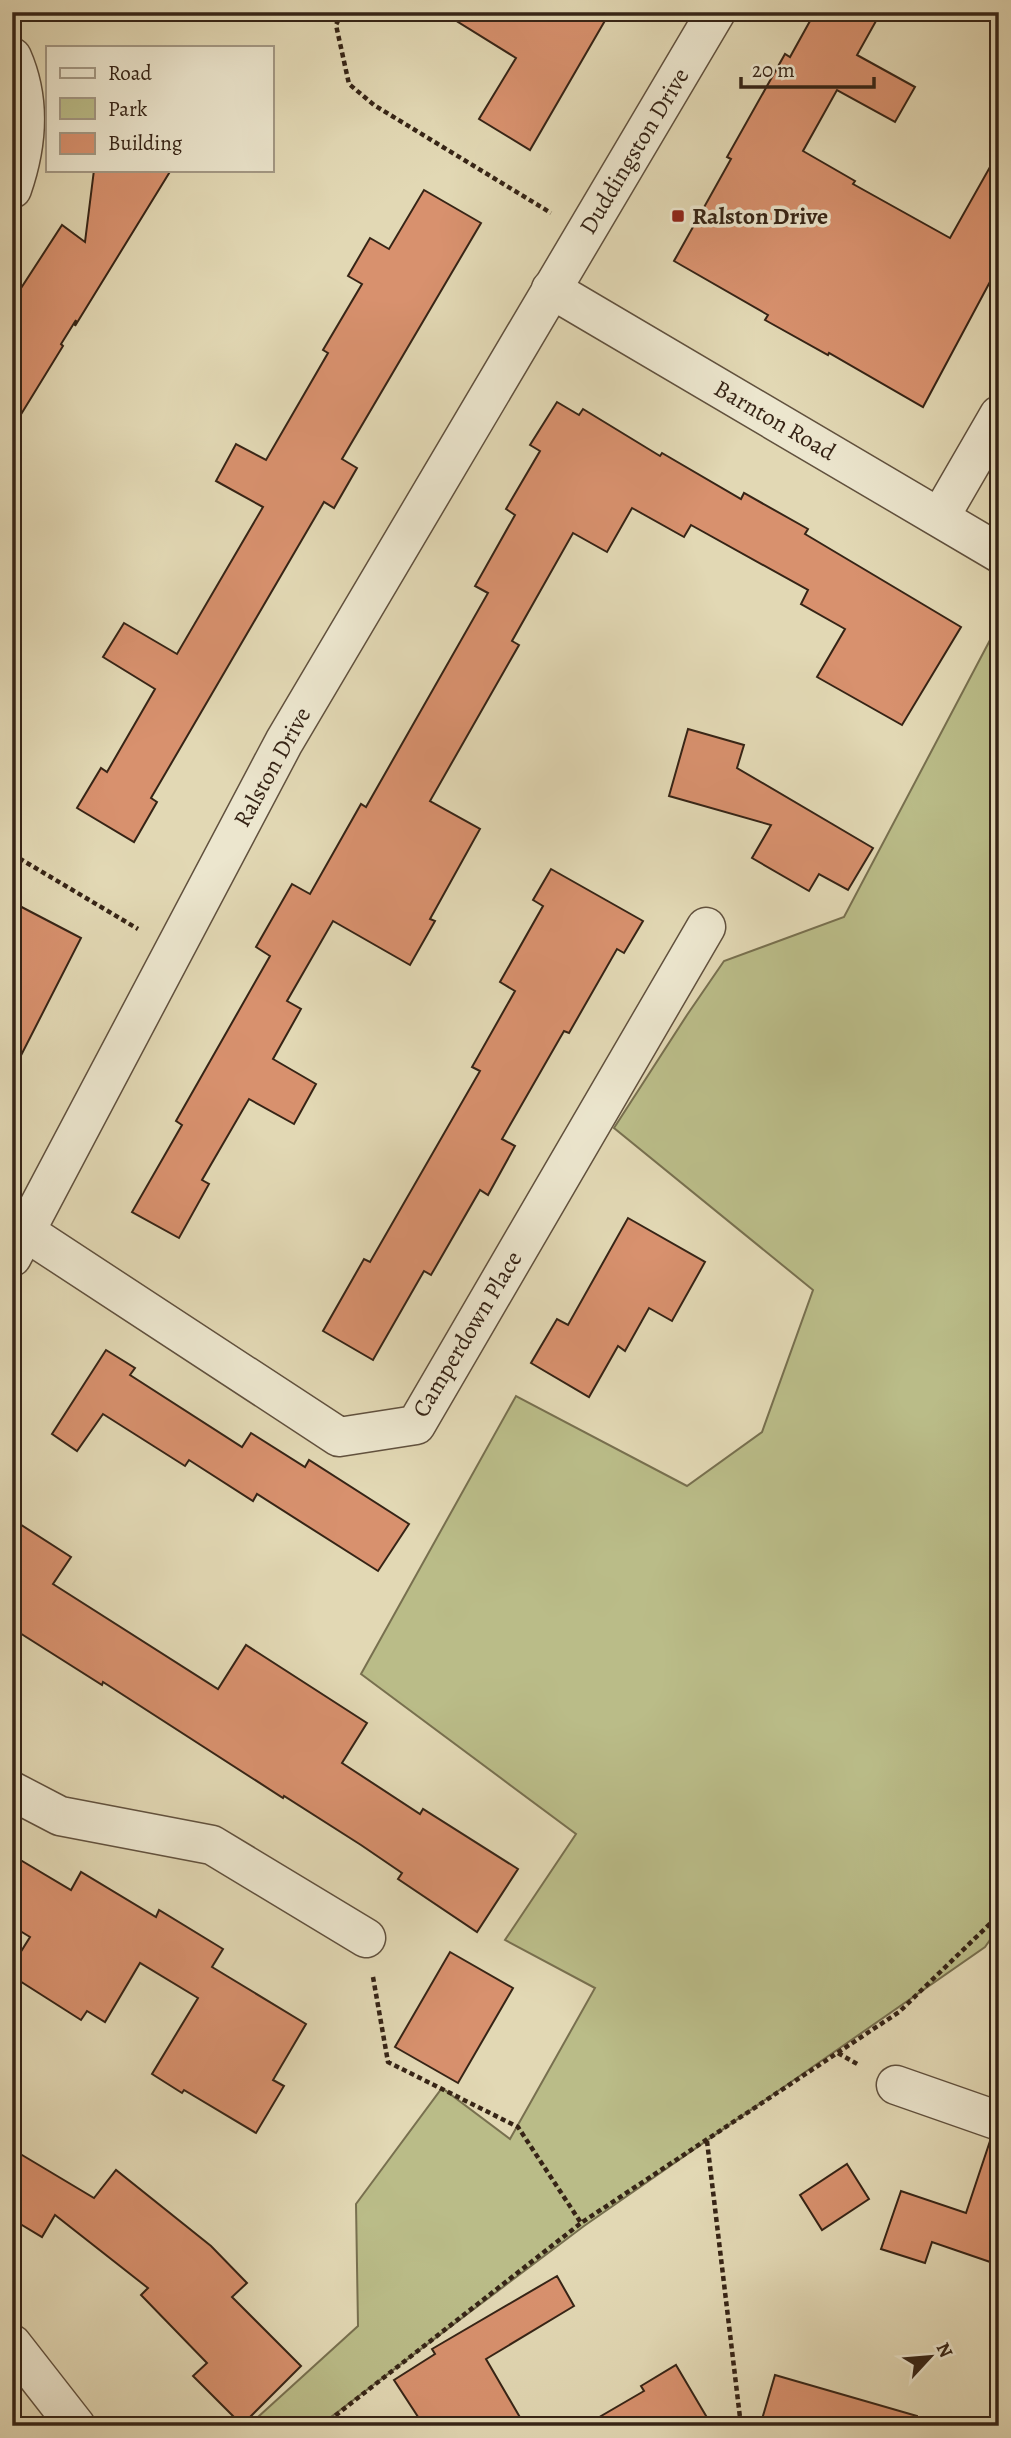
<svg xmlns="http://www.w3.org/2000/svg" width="1011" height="2438" font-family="Alegreya,serif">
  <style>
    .green { fill: #babc88; stroke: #78704f; stroke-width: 2 }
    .building { fill: #d8916e; stroke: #362416; stroke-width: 2 }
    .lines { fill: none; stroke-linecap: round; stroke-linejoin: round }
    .street-casing { stroke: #61513e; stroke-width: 41 }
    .path { stroke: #362416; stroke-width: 4.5; stroke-dasharray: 5 3.5; stroke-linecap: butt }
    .street { stroke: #ece6ce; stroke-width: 38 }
    .poi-dot { fill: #8f2418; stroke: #ece6ce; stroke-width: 2.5 }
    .labels { text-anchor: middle; stroke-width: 7; stroke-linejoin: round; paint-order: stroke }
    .street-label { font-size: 24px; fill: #362416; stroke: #ece6ce }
    .poi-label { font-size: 24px; font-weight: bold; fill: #362416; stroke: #ece6ce; text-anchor: start }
  </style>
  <rect width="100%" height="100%" fill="#e2d8b4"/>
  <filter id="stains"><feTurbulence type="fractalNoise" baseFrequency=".00286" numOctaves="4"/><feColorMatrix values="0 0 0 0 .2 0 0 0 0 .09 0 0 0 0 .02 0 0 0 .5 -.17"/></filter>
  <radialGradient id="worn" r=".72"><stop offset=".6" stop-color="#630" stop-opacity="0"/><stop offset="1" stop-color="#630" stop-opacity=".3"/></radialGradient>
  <!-- green -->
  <polygon class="green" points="999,623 999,1927 985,1947 584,2226 319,2426 248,2426 358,2326 356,2204 442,2088 510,2139 595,1988 505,1940 576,1834 361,1674 516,1396 687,1486 762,1432 813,1290 614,1128 687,1015 724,961 844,917"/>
  <!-- building -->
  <g class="building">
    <polygon points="442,12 610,12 530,150 479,119 516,58"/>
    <polygon points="815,12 881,12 857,55 915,87 895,122 837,90 803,151 855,181 853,184 950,238 999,151 999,265 923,407 829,353 828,355 765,320 768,315 674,261 731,159 727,157 785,54 790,57"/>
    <polygon points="94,170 171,170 75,326 76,320 61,344 63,346 12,429 12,302 62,225 85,242"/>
    <polygon points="424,190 481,223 342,459 357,468 334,508 324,502 151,798 157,802 134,842 77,808 101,768 107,772 155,689 103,657 124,623 177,654 263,507 216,481 236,444 266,460 328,353 323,350 362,284 348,276 370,238 389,249"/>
    <polygon points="557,402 579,415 583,409 660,456 662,453 741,499 744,493 808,529 805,534 961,627 902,725 817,677 845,629 801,604 808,590 691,525 684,537 632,508 607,552 573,533 512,641 519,645 430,801 480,829 430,919 435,921 410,965 333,921 287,1001 301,1009 273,1059 316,1084 294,1124 249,1099 202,1180 209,1184 179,1238 132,1212 182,1125 176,1121 270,956 256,947 292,884 310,894 361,804 366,807 488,593 475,586 515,515 506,509 540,451 530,445"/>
    <polygon points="688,729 744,745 737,768 873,848 848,890 819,874 809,891 752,858 771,825 669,796"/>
    <polygon points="551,869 643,921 624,953 617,949 569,1033 564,1031 502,1139 515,1146 488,1195 480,1190 431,1275 424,1271 373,1360 323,1331 364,1259 370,1262 480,1071 472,1067 515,991 500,982 543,906 533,900"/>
    <polygon points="12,902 81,938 12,1073"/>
    <polygon points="628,1218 705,1262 672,1321 649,1308 625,1351 618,1346 589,1397 531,1363 557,1319 568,1325"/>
    <polygon points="106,1350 135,1368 130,1375 242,1447 251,1433 305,1467 309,1460 409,1524 378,1571 257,1494 253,1501 189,1460 185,1466 103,1414 77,1451 52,1434"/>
    <polygon points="12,1519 71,1557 53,1584 218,1689 246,1645 367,1723 342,1763 420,1814 423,1809 518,1869 477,1932 398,1879 402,1873 361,1845 284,1796 283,1798 103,1682 102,1685 12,1628"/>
    <polygon points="12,1855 71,1890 81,1872 156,1917 159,1910 223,1949 212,1967 306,2024 273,2080 284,2086 256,2133 184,2090 182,2093 152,2074 198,1998 140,1963 105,2022 87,2011 81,2020 12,1976 12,1966 30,1937 12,1926"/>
    <polygon points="450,1952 513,1988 458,2083 395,2047"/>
    <polygon points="990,2141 999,2142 999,2265 932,2242 925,2263 881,2249 901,2191 966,2213"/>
    <polygon points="12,2149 94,2198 116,2170 211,2246 247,2283 232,2297 301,2366 242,2425 193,2376 207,2363 141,2295 148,2288 55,2215 42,2237 12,2219"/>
    <polygon points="847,2164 869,2199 822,2230 800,2195"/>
    <polygon points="557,2276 574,2306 486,2359 525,2426 424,2426 394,2380 435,2354 432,2349"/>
    <polygon points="676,2365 712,2426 584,2426 644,2391 641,2386"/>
    <polygon points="775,2375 917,2416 916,2426 760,2426"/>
  </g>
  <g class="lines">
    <!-- street casing -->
    <g class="street-casing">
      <g id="street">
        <path d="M12,57C31,100 27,146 12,189"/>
        <polyline points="551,289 999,553"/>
        <polyline points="940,517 999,415"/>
        <polyline points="26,1232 339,1437 416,1425 706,927"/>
        <polyline points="12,1257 284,742 716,12"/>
        <polyline points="12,1791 60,1816 212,1845 366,1938"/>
        <polyline points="896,2085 999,2121"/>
        <polyline points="12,2344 76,2426"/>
      </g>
    </g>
    <!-- path -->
    <g class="path">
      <polyline points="342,12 336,25 349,84 374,105 551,213"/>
      <polyline points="12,854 138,929"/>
      <polyline points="373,1977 388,2062 518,2127 581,2223 899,2012 999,1915"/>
      <polyline points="838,2053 859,2065"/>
      <polyline points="707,2141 741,2426"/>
      <polyline points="322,2426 581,2223"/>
    </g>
    <!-- street -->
    <use href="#street" class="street"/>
  </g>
  <!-- markers -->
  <rect class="poi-dot" x="671" y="209" width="14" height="14" rx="3.5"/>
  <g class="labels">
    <!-- street labels -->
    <g class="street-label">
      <text transform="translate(634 151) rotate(-59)" y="8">Duddingston Drive</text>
      <text transform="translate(775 420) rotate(30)" y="8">Barnton Road</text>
      <text transform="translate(272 767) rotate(-61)" y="8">Ralston Drive</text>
      <text transform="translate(467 1334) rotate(-59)" y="8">Camperdown Place</text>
    </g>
    <!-- poi labels -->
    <g class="poi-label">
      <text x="692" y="224">Ralston Drive</text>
    </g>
  </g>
  <!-- margin -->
  <rect width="1011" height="2438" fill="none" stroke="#e2d8b4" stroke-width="42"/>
  <rect x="14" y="14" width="983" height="2410" fill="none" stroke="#362416" stroke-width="3.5"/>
  <rect x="21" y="21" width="969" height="2396" fill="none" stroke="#362416" stroke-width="2"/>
  <!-- legend -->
  <rect x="46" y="46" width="228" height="126" fill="#ece6ce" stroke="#a39884" stroke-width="2"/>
  <rect x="60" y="68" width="35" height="10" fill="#ece6ce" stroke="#a39884" stroke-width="2"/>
  <text x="108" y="80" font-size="21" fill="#362416">Road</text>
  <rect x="60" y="98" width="35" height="21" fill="#babc88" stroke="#a39884" stroke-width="2"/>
  <text x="108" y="116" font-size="21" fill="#362416">Park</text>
  <rect x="60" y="133" width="35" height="21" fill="#d8916e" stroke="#a39884" stroke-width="2"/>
  <text x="108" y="150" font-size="21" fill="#362416">Building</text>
  <!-- north arrow -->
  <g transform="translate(930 2357) rotate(64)" stroke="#ece6ce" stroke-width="5" paint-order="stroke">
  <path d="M0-5L12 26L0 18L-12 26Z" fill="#362416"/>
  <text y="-10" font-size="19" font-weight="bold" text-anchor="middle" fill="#362416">N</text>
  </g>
  <!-- scale -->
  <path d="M741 77v10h133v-10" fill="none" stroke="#362416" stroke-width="3.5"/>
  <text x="752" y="77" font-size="21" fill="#362416" stroke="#ece6ce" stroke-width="5" paint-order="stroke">20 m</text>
  <rect width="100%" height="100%" filter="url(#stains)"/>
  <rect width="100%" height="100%" fill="url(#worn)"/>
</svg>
